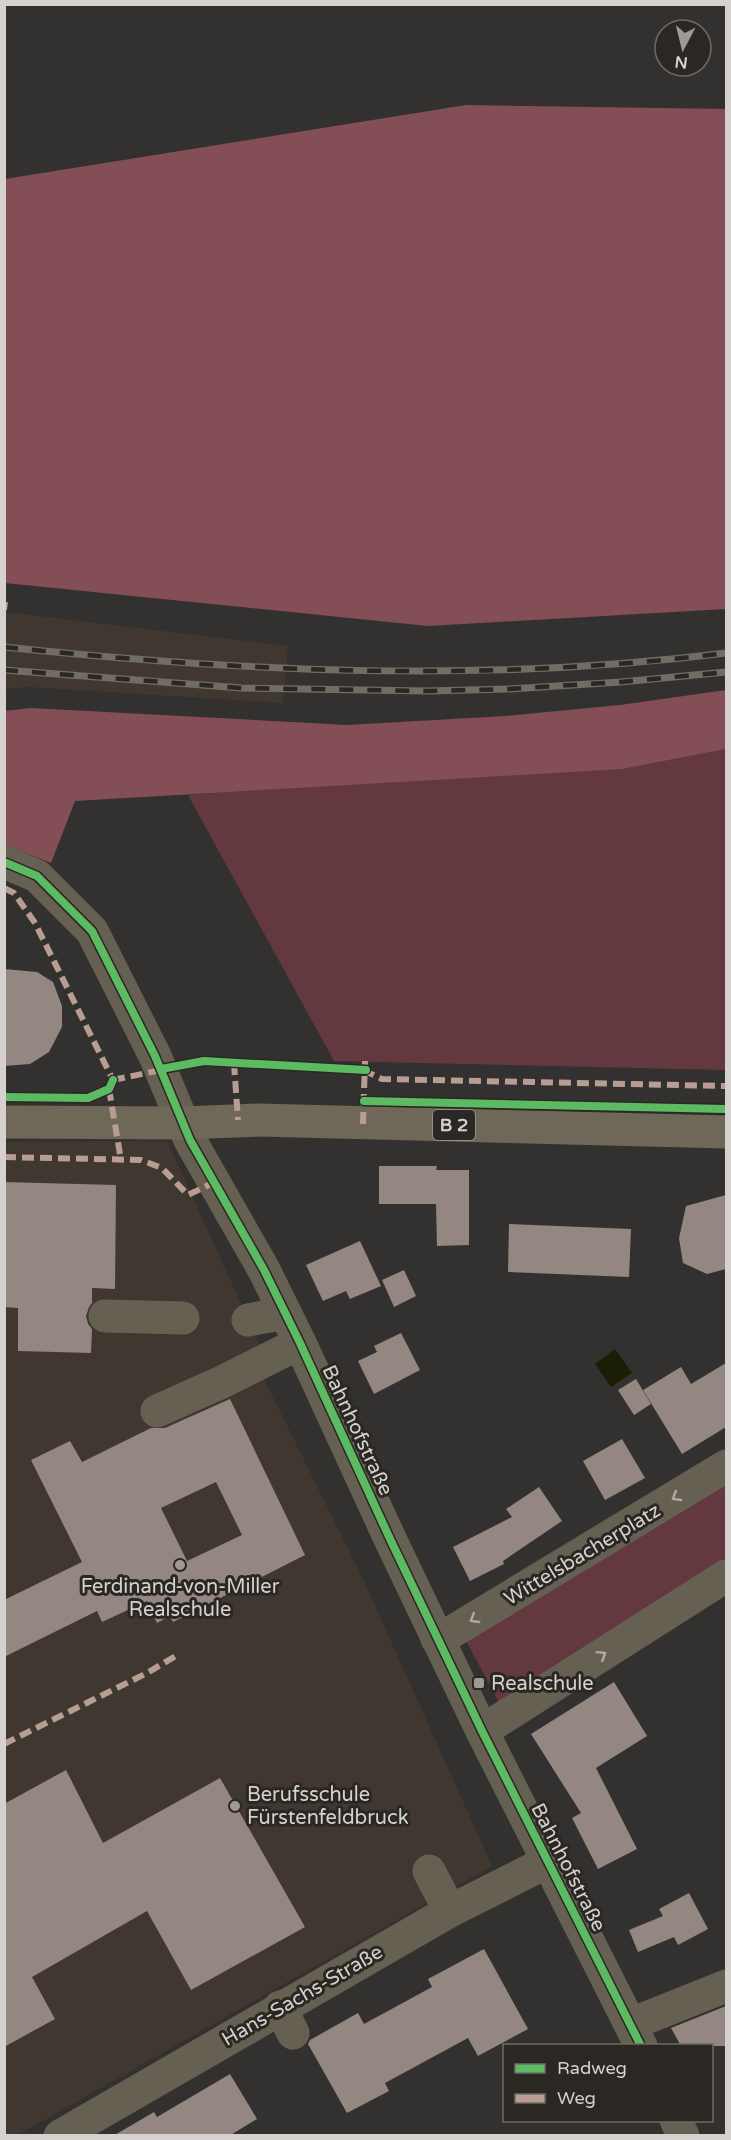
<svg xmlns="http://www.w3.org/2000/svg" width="731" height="2140" font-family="'Varela Round',sans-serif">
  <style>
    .built { fill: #403830 }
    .green { fill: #63393f }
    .forest { fill: #844e57 }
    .water { fill: #1b1d04 }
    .building { fill: #948681; fill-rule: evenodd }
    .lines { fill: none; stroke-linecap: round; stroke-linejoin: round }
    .minor { stroke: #666053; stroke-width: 33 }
    .major { stroke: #6f6757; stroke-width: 33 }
    .rail-casing { stroke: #706d65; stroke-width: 7 }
    .rail { stroke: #2b2723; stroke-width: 4.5; stroke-dasharray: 14; stroke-linecap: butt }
    .quiet { stroke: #b99d93; stroke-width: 6; stroke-dasharray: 12 6; stroke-linecap: butt }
    .cycleway-casing { stroke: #2b2723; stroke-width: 11 }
    .cycleway { stroke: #5cba63; stroke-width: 8 }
    .oneway { stroke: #aea9a3 }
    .poi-dot { fill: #9c9996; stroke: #2b2723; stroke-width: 2 }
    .labels { text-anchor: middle; stroke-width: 6; stroke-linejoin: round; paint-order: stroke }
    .shield { fill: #2b2723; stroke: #a19e9b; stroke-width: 1.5 }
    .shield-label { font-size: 18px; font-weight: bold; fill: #d4d1ce }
    .street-label { font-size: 20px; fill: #d4d1ce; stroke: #2b2723 }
    .poi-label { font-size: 20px; fill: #d4d1ce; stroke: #2b2723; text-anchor: start }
  </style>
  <rect width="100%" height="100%" fill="#33312f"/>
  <!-- built -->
  <g class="built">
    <polygon points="5,612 288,646 283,703 29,687 5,689"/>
    <polygon points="167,1141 263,1352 255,1361 362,1577 492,1866 16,2136 4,2135 4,1142"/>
  </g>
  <!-- green -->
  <g class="green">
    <polygon points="726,749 726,1070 334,1061 188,795 396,781 621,769"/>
    <polygon points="726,1479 726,1558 499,1702 464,1637"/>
  </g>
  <!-- forest -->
  <g class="forest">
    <polygon points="466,105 726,109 726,609 428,626 5,583 5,179"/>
    <polygon points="726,690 726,749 622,769 75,801 51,863 5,845 4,711 31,708 347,725 506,716 620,705"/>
  </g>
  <!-- water -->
  <polygon class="water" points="615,1349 632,1373 611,1387 595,1364"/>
  <!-- building -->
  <g class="building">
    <polygon points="4,969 37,972 53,982 62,1006 62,1027 49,1052 30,1064 4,1066"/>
    <polygon points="379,1166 437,1166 436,1170 469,1170 469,1245 437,1246 436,1204 379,1204"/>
    <polygon points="4,1182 116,1185 115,1289 92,1288 92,1303 89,1307 86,1316 88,1324 92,1329 91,1353 18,1351 18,1308 4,1307"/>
    <polygon points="726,1195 726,1269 707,1274 683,1263 679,1238 686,1206"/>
    <polygon points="509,1224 631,1229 629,1277 508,1272"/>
    <polygon points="360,1241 381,1286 350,1299 346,1291 323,1301 306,1265"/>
    <polygon points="404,1270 416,1296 394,1307 382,1280"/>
    <polygon points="401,1333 420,1370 374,1394 358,1361 377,1352 374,1346"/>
    <polygon points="726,1363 726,1427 682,1454 643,1390 681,1367 691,1384"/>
    <polygon points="636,1379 651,1404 634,1415 618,1390"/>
    <path d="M230,1399L305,1555L173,1622L170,1616L157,1623L147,1601L102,1622L97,1611L4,1657V1600L82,1562L31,1460L70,1441L82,1462L151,1428H165ZM216,1482L242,1535L187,1561L161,1508Z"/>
    <polygon points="622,1439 645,1478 605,1500 583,1461"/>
    <polygon points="539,1487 562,1521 503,1561 504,1564 470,1581 453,1547 512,1517 506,1509"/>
    <polygon points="614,1682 647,1736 596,1768 637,1849 598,1869 572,1818 581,1813 531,1734"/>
    <polygon points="66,1770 103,1843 220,1778 305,1927 191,1990 147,1911 32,1977 55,2019 4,2047 4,1804"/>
    <polygon points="689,1893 708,1929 678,1945 674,1937 638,1952 629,1930 663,1916 659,1909"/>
    <polygon points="484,1949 528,2029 478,2056 468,2038 385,2083 389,2091 347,2113 308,2044 310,2040 358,2013 364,2024 432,1987 428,1979"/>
    <polygon points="726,2006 726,2046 681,2046 671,2028"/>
    <polygon points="230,2074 257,2119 229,2136 113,2136 154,2112 157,2117"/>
  </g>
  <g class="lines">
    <!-- minor -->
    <g class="minor">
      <polyline points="4,862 37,876 92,931 155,1056 190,1140 264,1270 300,1343 391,1541 482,1731 641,2046"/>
      <polyline points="105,1316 183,1318"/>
      <polyline points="248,1320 285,1313"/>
      <polyline points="157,1411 222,1382 300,1343"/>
      <polyline points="437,1639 450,1633 726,1466"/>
      <polyline points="482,1731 726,1576"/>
      <polyline points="429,1871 450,1911"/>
      <polyline points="280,2007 293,2033"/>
      <polyline points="631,2024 726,1986"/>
      <polyline points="676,2120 683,2136"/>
      <polyline points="60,2136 450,1911 547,1862"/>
    </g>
    <!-- major -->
    <polyline class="major" points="4,1122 183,1123 259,1120 726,1132"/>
    <!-- rail casing -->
    <g class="rail-casing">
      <g id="rail">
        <path d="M4,647C245,672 486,683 726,653"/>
        <polyline points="4,670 242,688 427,691 509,689 621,682 726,672"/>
      </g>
    </g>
    <!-- rail -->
    <use href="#rail" class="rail"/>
    <!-- quiet -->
    <g class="quiet">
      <polyline points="4,610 5,602"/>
      <polyline points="4,888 14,893 35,923 113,1080"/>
      <polyline points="234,1063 238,1120"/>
      <polyline points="363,1070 382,1079 726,1086"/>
      <polyline points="113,1080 166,1069"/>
      <polyline points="109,1089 121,1160"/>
      <polyline points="363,1124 365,1061"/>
      <polyline points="4,1157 141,1160 162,1168 188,1195 213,1183"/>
      <polyline points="4,1744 147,1673 179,1654"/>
    </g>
    <!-- cycleway casing -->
    <g class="cycleway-casing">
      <g id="cycleway">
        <polyline points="4,862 37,876 92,931 155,1056 190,1140 264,1270 300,1343 391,1541 482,1731 641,2046"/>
        <polyline points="161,1069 204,1061 366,1070"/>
        <polyline points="4,1097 88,1098 109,1089 113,1080"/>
        <polyline points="364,1101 726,1109"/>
      </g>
    </g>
    <!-- cycleway -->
    <use href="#cycleway" class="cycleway"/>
  </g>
  <!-- one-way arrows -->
  <defs><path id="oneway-chevron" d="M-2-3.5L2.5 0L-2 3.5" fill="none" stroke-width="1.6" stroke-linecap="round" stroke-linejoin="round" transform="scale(1.5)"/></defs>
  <g class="oneway">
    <use href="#oneway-chevron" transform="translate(676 1497) rotate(149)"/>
    <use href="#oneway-chevron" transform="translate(474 1619) rotate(149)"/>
    <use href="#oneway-chevron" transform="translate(602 1655) rotate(-32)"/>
  </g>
  <!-- markers -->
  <g class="poi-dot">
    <circle cx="180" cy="1565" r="6"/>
    <rect x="473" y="1677" width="12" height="12" rx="3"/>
    <circle cx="235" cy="1806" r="6"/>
  </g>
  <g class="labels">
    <!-- shield labels -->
    <rect class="shield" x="433" y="1110" width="42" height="30" rx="4.5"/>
    <g class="shield-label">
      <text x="454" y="1131">B 2</text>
    </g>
    <!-- street labels -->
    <g class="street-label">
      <text transform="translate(358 1430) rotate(65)" y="7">Bahnhofstraße</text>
      <text transform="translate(582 1554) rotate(-31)" y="7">Wittelsbacherplatz</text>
      <text transform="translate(569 1867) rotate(63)" y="7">Bahnhofstraße</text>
      <text transform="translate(302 1995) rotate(-30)" y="7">Hans-Sachs-Straße</text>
    </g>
    <!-- poi labels -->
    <g class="poi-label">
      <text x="180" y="1593" text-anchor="middle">Ferdinand-von-Miller<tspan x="180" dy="23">Realschule</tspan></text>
      <text x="491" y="1690">Realschule</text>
      <text x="247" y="1801">Berufsschule<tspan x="247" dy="23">Fürstenfeldbruck</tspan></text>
    </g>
  </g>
  <!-- border -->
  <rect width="731" height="2140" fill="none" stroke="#d4d1ce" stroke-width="12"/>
  <!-- legend -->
  <rect x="503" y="2044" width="210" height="78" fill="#2b2723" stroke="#6f6b67" stroke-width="1.5"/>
  <rect x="515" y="2064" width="30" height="9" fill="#5cba63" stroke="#6f6b67" stroke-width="1.5"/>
  <text x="557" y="2074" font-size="18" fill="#d4d1ce">Radweg</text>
  <rect x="515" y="2094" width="30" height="9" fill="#b99d93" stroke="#6f6b67" stroke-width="1.5"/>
  <text x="557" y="2104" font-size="18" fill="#d4d1ce">Weg</text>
  <!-- north arrow -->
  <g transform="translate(683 48) rotate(187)"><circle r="28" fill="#2b2723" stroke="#6f6b67" stroke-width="1.5"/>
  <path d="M0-4.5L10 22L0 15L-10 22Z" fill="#9c9996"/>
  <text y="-9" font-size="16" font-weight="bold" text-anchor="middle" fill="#d4d1ce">N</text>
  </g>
</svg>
